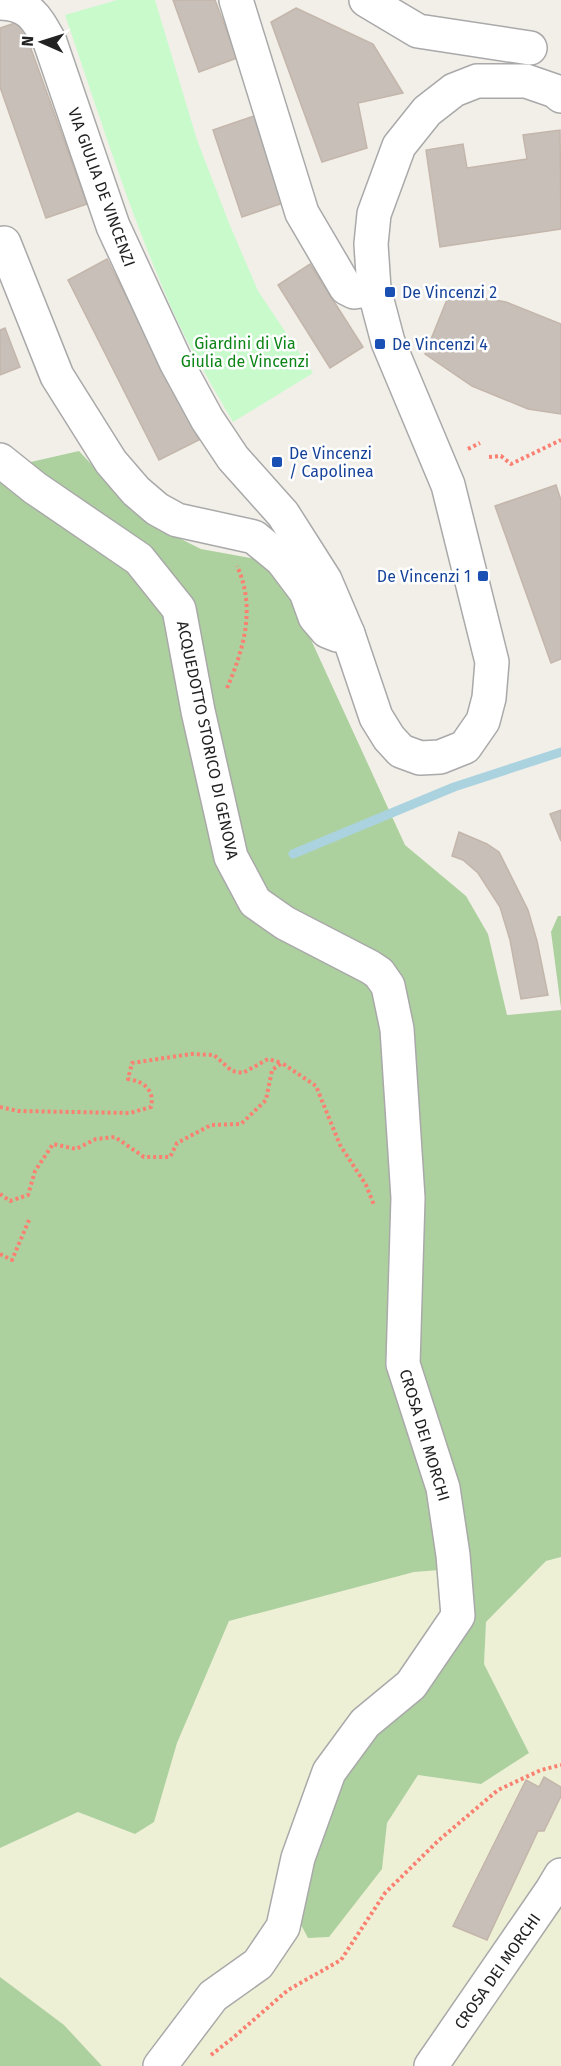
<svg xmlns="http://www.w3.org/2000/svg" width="561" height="2066" font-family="'Fira Sans',sans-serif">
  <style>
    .farmland { fill: #eef0d5 }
    .forest { fill: #add19e }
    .park { fill: #c8facc }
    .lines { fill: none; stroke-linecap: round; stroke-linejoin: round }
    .stream { stroke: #aad3df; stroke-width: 9 }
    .building { fill: #c7bfb8; stroke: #c4b6ab; stroke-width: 1.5 }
    .minor-casing { stroke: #a9a9a9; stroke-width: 36 }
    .path { stroke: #fa8072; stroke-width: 4; stroke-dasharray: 3 3; stroke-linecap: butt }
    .minor { stroke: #fff; stroke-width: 33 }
    .transit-dot { fill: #1a4fb4; stroke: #fff; stroke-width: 2 }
    .labels { text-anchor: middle; stroke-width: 5; stroke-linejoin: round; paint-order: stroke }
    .street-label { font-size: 16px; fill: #222; stroke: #fff }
    .transit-label { font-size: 16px; fill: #164399; stroke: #fff; text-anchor: start }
    .park-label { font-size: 16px; fill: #0c8416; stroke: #fff }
  </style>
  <rect width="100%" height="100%" fill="#f2efe9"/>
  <!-- farmland -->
  <polygon class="farmland" points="561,1557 561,2066 102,2066 64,2025 0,1977 0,1848 78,1812 135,1834 153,1822 177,1743 229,1621 414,1572 466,1568 466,1607 345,1768 382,1869 387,1823 418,1775 481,1784 529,1753 484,1664 486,1622 546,1561"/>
  <!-- forest -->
  <g class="forest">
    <polygon points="79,451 143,520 201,549 262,560 291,596 405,845 466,896 488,934 507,1015 561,1010 561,1557 546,1561 486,1622 484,1664 529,1753 481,1784 418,1775 387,1823 382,1869 329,1937 308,1938 299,1921 297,1901 345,1768 446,1652 466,1568 414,1572 229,1621 177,1743 154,1822 135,1834 78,1812 0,1848 0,469"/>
    <polygon points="558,916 561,916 561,1008 551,932"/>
    <polygon points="0,1977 64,2025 102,2066 0,2066"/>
  </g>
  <!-- park -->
  <path class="park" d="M117,0H155L197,140L229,223L258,291L313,373L233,422C209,380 183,338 165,293C126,202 97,108 65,15Z"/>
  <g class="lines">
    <!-- stream -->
    <polyline class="stream" points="293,854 454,787 561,752"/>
  </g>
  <!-- building -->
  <g class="building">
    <polygon points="173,0 215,0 237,58 199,72"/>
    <polygon points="296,8 373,44 403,93 358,103 367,148 322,162 271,22"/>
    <polygon points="21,21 87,204 46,218 0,87 0,28"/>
    <polygon points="254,116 283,203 242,217 213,130"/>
    <polygon points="560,130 561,229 440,247 426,150 463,144 467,168 527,159 523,135"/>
    <polygon points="107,259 199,440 159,460 68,280"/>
    <polygon points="310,264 363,347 330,368 278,285"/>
    <polygon points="450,292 506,302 561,324 561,414 528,409 472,386 425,354"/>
    <polygon points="5,328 20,367 0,375 0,330"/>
    <polygon points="556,485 561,500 561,659 551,663 495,506"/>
    <polygon points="561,810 561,841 550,814"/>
    <polygon points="459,832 487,844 499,852 528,910 537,941 548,995 521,999 510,940 500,907 478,873 463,860 452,856"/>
    <polygon points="544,1777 561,1787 561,1796 544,1831 538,1831 487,1940 453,1926 526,1780 539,1787"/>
  </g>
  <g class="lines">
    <!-- minor casing -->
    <g class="minor-casing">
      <g id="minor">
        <polyline points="236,0 302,213 346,288 354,292 374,289"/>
        <polyline points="366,0 418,31 530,48"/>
        <path d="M0,3C30,4 36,17 50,42L113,226L176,362L207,419L233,458L283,514L325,580L348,634L376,717L389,738L401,751L420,758L440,757L465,747L483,721L489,698L492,662L448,485L388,342L374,289L371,244L374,214L399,146L427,111L454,90L477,81H526L555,91L561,96"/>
        <polyline points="4,243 57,376 111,462 136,491 157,509 177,520 254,537 282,560 306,592 315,617 327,631 337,635 348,634"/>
        <polyline points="0,460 35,488 139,559 179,609 198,711 231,857 255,902 285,923 370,967 379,973 388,986 397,1029 408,1198 403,1364 443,1488 453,1555 458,1616 411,1685 365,1723 329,1772 298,1858 283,1927 258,1964 213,1996 160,2066"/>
        <polyline points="431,2066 552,1890 561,1875"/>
      </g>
    </g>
    <!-- path -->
    <g class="path">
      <polyline points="468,449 480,443"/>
      <polyline points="489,457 501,456 511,464 561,440"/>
      <path d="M227,688C244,649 256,607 237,566"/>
      <path d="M0,1107L18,1111L130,1113L151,1107C155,1090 143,1081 128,1079L132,1063L191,1054L214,1055L232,1071L243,1073L268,1059L282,1063"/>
      <polyline points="0,1194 10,1201 28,1195 35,1171 53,1144 76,1149 96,1139 115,1137 144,1157 170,1157 177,1143 211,1125 241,1124 266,1100 272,1070 282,1063 316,1086 340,1145 366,1185 374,1205"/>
      <polyline points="0,1254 12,1260 29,1220"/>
      <polyline points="211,2055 234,2037 288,1990 341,1960 385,1893 439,1840 498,1790 541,1770 561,1765"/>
    </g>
    <!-- minor -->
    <use href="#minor" class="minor"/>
  </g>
  <!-- markers -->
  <g class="transit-dot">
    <rect x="384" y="286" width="12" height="12" rx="3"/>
    <rect x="374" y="338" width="12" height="12" rx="3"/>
    <rect x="271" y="456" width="12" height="12" rx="3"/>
    <rect x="477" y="570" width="12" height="12" rx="3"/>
  </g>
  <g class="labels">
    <!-- street labels -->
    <g class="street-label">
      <text transform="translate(102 187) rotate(70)" y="6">VIA GIULIA DE VINCENZI</text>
      <text transform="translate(208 740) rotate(78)" y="6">ACQUEDOTTO STORICO DI GENOVA</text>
      <text transform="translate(425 1435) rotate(73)" y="6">CROSA DEI MORCHI</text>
      <text transform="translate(497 1971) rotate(-55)" y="6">CROSA DEI MORCHI</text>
    </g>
    <!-- transit labels -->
    <g class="transit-label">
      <text x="402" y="298">De Vincenzi 2</text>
      <text x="392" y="350">De Vincenzi 4</text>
      <text x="289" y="459">De Vincenzi<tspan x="289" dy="18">/ Capolinea</tspan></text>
      <text x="471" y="582" text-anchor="end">De Vincenzi 1</text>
    </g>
    <!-- park labels -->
    <g class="park-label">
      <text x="245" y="349">Giardini di Via<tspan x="245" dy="18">Giulia de Vincenzi</tspan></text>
    </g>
  </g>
  <!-- north arrow -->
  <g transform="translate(42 42) rotate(273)" stroke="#ffffff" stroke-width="4.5" paint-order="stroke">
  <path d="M0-4.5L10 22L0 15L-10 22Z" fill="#222222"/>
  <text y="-9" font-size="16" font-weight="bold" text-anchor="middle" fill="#222222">N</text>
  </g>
</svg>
